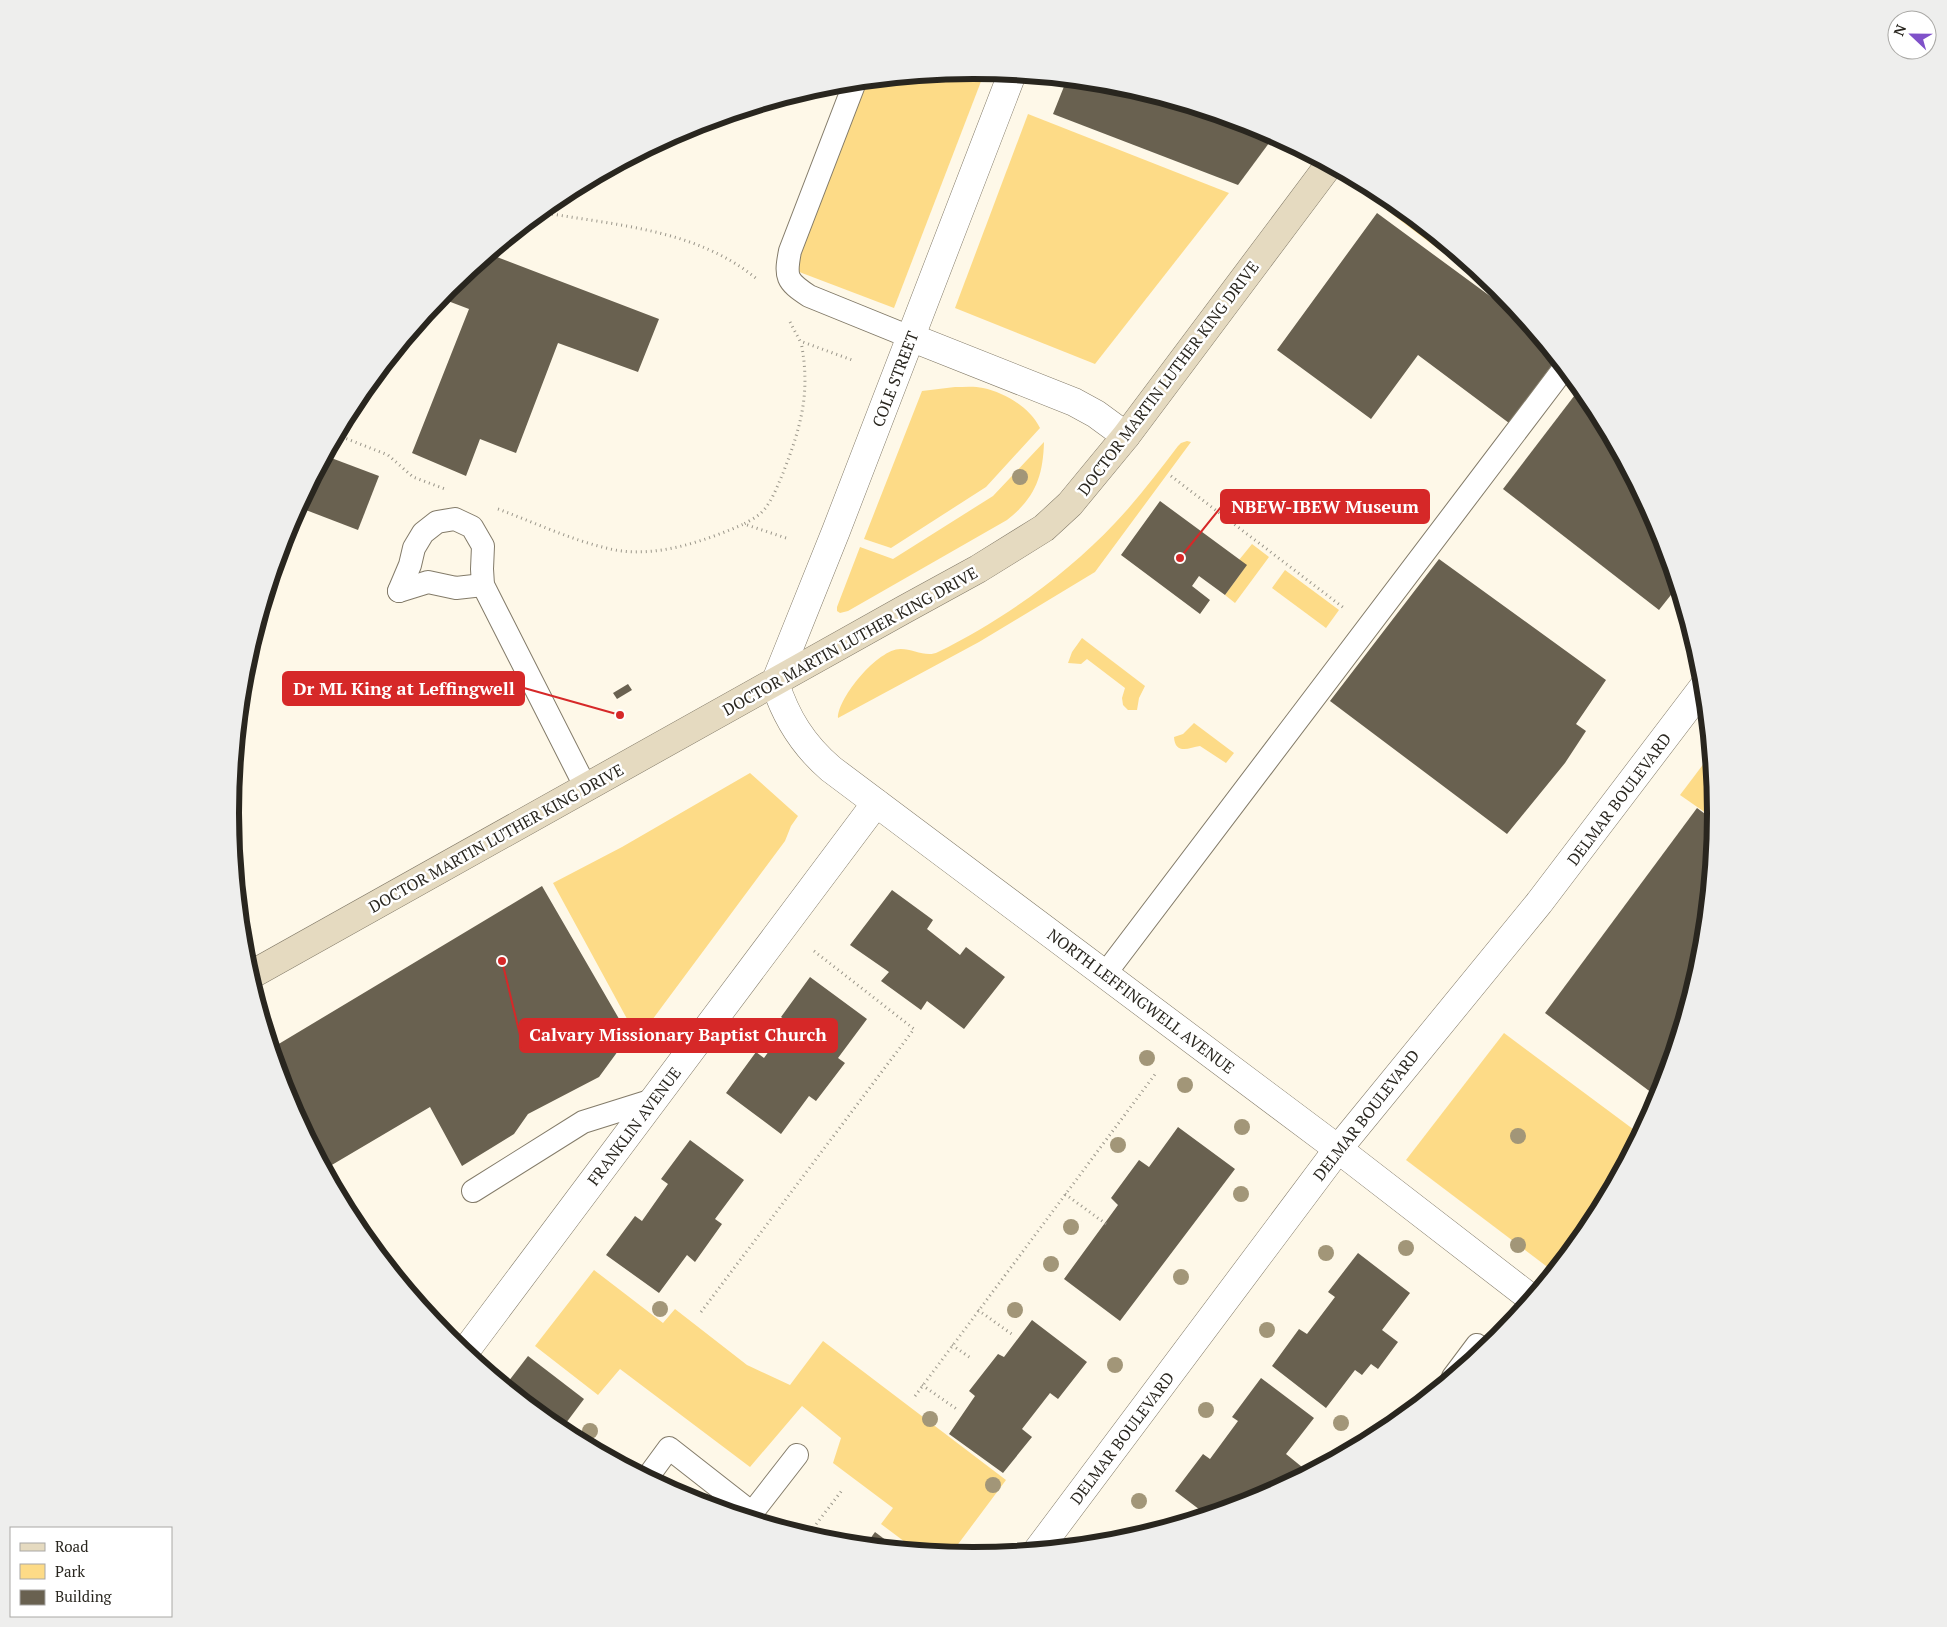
<svg xmlns="http://www.w3.org/2000/svg" width="1947" height="1627" font-family="'PT Serif',serif">
  <style>
    .green { fill: #fddb87 }
    .building { fill: #696150 }
    .lines { fill: none; stroke-linecap: round; stroke-linejoin: round }
    .service-casing { stroke: #837b69; stroke-width: 24 }
    .minor-casing { stroke: #837b69; stroke-width: 29 }
    .tertiary-casing { stroke: #837b69; stroke-width: 29 }
    .secondary-casing { stroke: #837b69; stroke-width: 29 }
    .path { stroke: #9a968a; stroke-width: 3; stroke-dasharray: 1 4; stroke-linecap: butt }
    .service { stroke: #fff; stroke-width: 22 }
    .minor { stroke: #fff; stroke-width: 28 }
    .tertiary { stroke: #fff; stroke-width: 28 }
    .secondary { stroke: #e5dac0; stroke-width: 28 }
    .tree { fill: #a29678 }
    .labels { text-anchor: middle; stroke-width: 5; stroke-linejoin: round; paint-order: stroke }
    .street-label { font-size: 16px; fill: #29261f; stroke: #fff }
    .rim { fill: none; stroke: #29261f; stroke-width: 6 }
    .leader { fill: none; stroke: #d62828; stroke-width: 2 }
    .callout-dot { fill: #d62828; stroke: #fff; stroke-width: 2 }
    .callout { fill: #d62828; stroke: #d62828; stroke-width: 2 }
    .callout-label { font-size: 18px; text-anchor: middle; font-weight: bold; fill: #fff }
  </style>
  <rect width="100%" height="100%" fill="#fef8e8"/>
  <!-- green -->
  <g class="green">
    <polygon points="974,70 985,71 894,308 794,270 867,80"/>
    <polygon points="1028,114 1229,193 1095,364 955,308"/>
    <polygon points="1391,199 1499,288 1515,307 1384,208"/>
    <path d="M955,387C964,387 975,386 983,388C1006,393 1030,408 1040,428L986,487L891,548L864,539L922,391Z"/>
    <path d="M1187,441L1191,442L1095,572L979,642L838,718C838,697 879,648 901,649C913,649 927,658 938,652C1003,620 1066,575 1115,523C1138,499 1158,472 1178,446L1181,443Z"/>
    <path d="M1044,442C1043,477 1035,498 1007,520L848,611L840,613L837,611V607L860,547L893,559L993,496Z"/>
    <polygon points="1252,544 1269,557 1235,603 1225,595 1246,566 1239,560"/>
    <polygon points="1285,570 1339,610 1326,628 1272,588"/>
    <polygon points="1082,638 1145,686 1139,698 1137,710 1128,710 1123,705 1122,698 1125,688 1087,659 1081,664 1068,663 1072,652"/>
    <path d="M1194,723L1234,753L1226,763L1200,746C1189,748 1175,755 1174,737L1183,734Z"/>
    <polygon points="1711,754 1717,814 1716,820 1680,795"/>
    <polygon points="750,773 798,816 791,826 785,841 638,1039 553,883 622,847"/>
    <polygon points="1504,1033 1641,1135 1592,1227 1554,1272 1406,1160"/>
    <polygon points="594,1270 663,1323 675,1309 747,1365 790,1385 823,1341 1006,1480 950,1555 917,1551 881,1524 893,1508 833,1463 841,1438 802,1406 750,1467 620,1369 598,1395 535,1346"/>
  </g>
  <!-- building -->
  <g class="building">
    <polygon points="1067,79 1119,84 1258,127 1275,135 1238,185 1053,114"/>
    <polygon points="1377,213 1532,327 1557,358 1509,423 1418,355 1371,419 1277,350"/>
    <polygon points="489,254 659,319 638,372 558,343 516,453 480,439 466,476 412,453 469,309 440,298 448,288"/>
    <polygon points="1581,387 1592,401 1661,529 1678,586 1659,610 1503,489"/>
    <polygon points="361,393 348,432 340,429 355,400"/>
    <polygon points="326,456 379,476 358,530 298,507"/>
    <polygon points="1160,501 1247,565 1225,595 1199,576 1192,586 1210,600 1200,614 1121,555"/>
    <polygon points="1439,559 1606,680 1576,724 1586,731 1565,763 1507,834 1330,701"/>
    <polygon points="628,684 632,690 617,699 613,693"/>
    <polygon points="1697,808 1716,822 1703,959 1660,1099 1545,1013"/>
    <polygon points="542,886 629,1036 599,1077 528,1114 514,1134 462,1166 430,1107 325,1169 286,1098 272,1048"/>
    <polygon points="892,890 933,920 927,929 960,955 966,947 1005,977 964,1029 927,1001 921,1010 881,981 889,972 850,945"/>
    <polygon points="810,977 867,1019 838,1058 845,1063 816,1101 809,1096 781,1134 726,1093 756,1052 764,1058 789,1023 781,1017"/>
    <polygon points="1178,1127 1235,1169 1120,1321 1064,1279 1118,1205 1111,1198 1139,1160 1149,1167"/>
    <polygon points="690,1140 744,1180 715,1219 722,1224 695,1262 687,1255 659,1293 606,1255 635,1216 642,1221 668,1184 661,1179"/>
    <polygon points="1358,1253 1410,1293 1382,1330 1398,1342 1378,1369 1371,1364 1362,1375 1355,1370 1326,1408 1272,1366 1299,1329 1307,1334 1335,1297 1328,1292"/>
    <polygon points="1032,1320 1087,1362 1058,1399 1050,1393 1022,1429 1032,1437 1003,1473 949,1434 975,1396 969,1391 998,1354 1004,1357"/>
    <polygon points="528,1356 584,1399 560,1431 505,1386"/>
    <polygon points="1261,1378 1314,1418 1286,1454 1302,1467 1290,1483 1277,1490 1275,1488 1270,1494 1262,1498 1258,1495 1253,1502 1208,1516 1175,1491 1203,1454 1210,1459 1238,1421 1232,1417"/>
    <polygon points="875,1532 899,1550 865,1546"/>
  </g>
  <g class="lines">
    <!-- service casing -->
    <g class="service-casing">
      <g id="service">
        <path d="M855,82L790,251C785,277 786,281 809,296L910,337"/>
        <polyline points="399,591 410,565 414,548 423,533 437,522 455,519 472,527 483,546 482,569 483,585 586,788"/>
        <polyline points="399,591 428,582 456,588 483,585"/>
        <polyline points="1105,974 1565,367"/>
        <polyline points="473,1191 583,1122 653,1100"/>
        <polyline points="1453,1377 1477,1345 1485,1351"/>
        <polyline points="647,1478 669,1448 752,1513"/>
        <polyline points="748,1518 797,1455"/>
      </g>
    </g>
    <!-- minor casing -->
    <g class="minor-casing">
      <g id="minor">
        <path d="M1012,74L836,531L775,683C786,718 803,745 831,769L1338,1149L1532,1299"/>
        <polyline points="910,337 1074,402 1096,414 1126,436"/>
        <polyline points="464,1353 876,803"/>
      </g>
    </g>
    <!-- tertiary casing -->
    <g class="tertiary-casing">
      <polyline id="tertiary" points="1037,1551 1338,1149 1539,903 1704,686"/>
    </g>
    <!-- secondary casing -->
    <g class="secondary-casing">
      <polyline id="secondary" points="249,976 905,609 978,569 1044,528 1070,504 1126,436 1329,165"/>
    </g>
    <!-- path -->
    <g class="path">
      <path d="M552,214C623,226 700,231 758,280"/>
      <path d="M527,223C549,215 568,205 581,184"/>
      <polyline points="790,322 800,341 852,360"/>
      <polyline points="337,435 388,455 413,477 445,489"/>
      <polyline points="1171,476 1344,608"/>
      <path d="M498,509C533,522 569,539 606,548C652,560 702,542 744,524"/>
      <path d="M786,538L744,524C749,521 755,518 760,514C771,504 777,487 783,473C801,427 811,392 801,342"/>
      <polyline points="1065,1194 1106,1224"/>
      <polyline points="978,1310 1013,1335"/>
      <polyline points="701,1312 914,1029 814,951"/>
      <polyline points="952,1345 972,1359"/>
      <polyline points="922,1385 958,1410"/>
      <polyline points="915,1396 1156,1073"/>
      <polyline points="807,1536 843,1489"/>
    </g>
    <!-- service -->
    <use href="#service" class="service"/>
    <!-- minor -->
    <use href="#minor" class="minor"/>
    <!-- tertiary -->
    <use href="#tertiary" class="tertiary"/>
    <!-- secondary -->
    <use href="#secondary" class="secondary"/>
  </g>
  <!-- trees -->
  <g class="tree">
    <circle cx="1020" cy="477" r="8"/>
    <circle cx="1147" cy="1058" r="8"/>
    <circle cx="1185" cy="1085" r="8"/>
    <circle cx="1242" cy="1127" r="8"/>
    <circle cx="1518" cy="1136" r="8"/>
    <circle cx="1118" cy="1145" r="8"/>
    <circle cx="1241" cy="1194" r="8"/>
    <circle cx="1071" cy="1227" r="8"/>
    <circle cx="1518" cy="1245" r="8"/>
    <circle cx="1406" cy="1248" r="8"/>
    <circle cx="1326" cy="1253" r="8"/>
    <circle cx="1051" cy="1264" r="8"/>
    <circle cx="1181" cy="1277" r="8"/>
    <circle cx="660" cy="1309" r="8"/>
    <circle cx="1015" cy="1310" r="8"/>
    <circle cx="1267" cy="1330" r="8"/>
    <circle cx="1115" cy="1365" r="8"/>
    <circle cx="1206" cy="1410" r="8"/>
    <circle cx="930" cy="1419" r="8"/>
    <circle cx="1341" cy="1423" r="8"/>
    <circle cx="590" cy="1431" r="8"/>
    <circle cx="993" cy="1485" r="8"/>
    <circle cx="1139" cy="1501" r="8"/>
  </g>
  <g class="labels">
    <!-- street labels -->
    <g class="street-label">
      <text transform="translate(1168 378) rotate(-53)" y="6">DOCTOR MARTIN LUTHER KING DRIVE</text>
      <text transform="translate(895 379) rotate(-69)" y="6">COLE STREET</text>
      <text transform="translate(850 641) rotate(-29)" y="6">DOCTOR MARTIN LUTHER KING DRIVE</text>
      <text transform="translate(1619 799) rotate(-53)" y="6">DELMAR BOULEVARD</text>
      <text transform="translate(496 838) rotate(-29)" y="6">DOCTOR MARTIN LUTHER KING DRIVE</text>
      <text transform="translate(1141 1001) rotate(37)" y="6">NORTH LEFFINGWELL AVENUE</text>
      <text transform="translate(1366 1115) rotate(-52)" y="6">DELMAR BOULEVARD</text>
      <text transform="translate(634 1126) rotate(-53)" y="6">FRANKLIN AVENUE</text>
      <text transform="translate(1122 1438) rotate(-53)" y="6">DELMAR BOULEVARD</text>
    </g>
  </g>
  <!-- crop -->
  <path d="M0 0H1947V1627H0ZM239 813a734 734 0 1 1 1468 0a734 734 0 1 1-1468 0Z" fill="#eeeeed" fill-rule="evenodd"/>
  <path class="rim" d="M239 813a734 734 0 1 1 1468 0a734 734 0 1 1-1468 0Z"/>
  <!-- callouts -->
  <path class="leader" d="M1180 558L1221 507M620 715L524 688M502 961L520 1035"/>
  <g class="callout-dot">
    <circle cx="1180" cy="558" r="5"/>
    <circle cx="620" cy="715" r="5"/>
    <circle cx="502" cy="961" r="5"/>
  </g>
  <g class="callout">
    <rect x="1221" y="490" width="208" height="33" rx="5"/>
    <rect x="283" y="672" width="241" height="33" rx="5"/>
    <rect x="520" y="1019" width="317" height="33" rx="5"/>
  </g>
  <g class="callout-label">
    <text x="1325" y="513">NBEW-IBEW Museum</text>
    <text x="404" y="695">Dr ML King at Leffingwell</text>
    <text x="678" y="1041">Calvary Missionary Baptist Church</text>
  </g>
  <!-- legend -->
  <rect x="10" y="1527" width="162" height="90" fill="#ffffff" stroke="#a9a8a5"/>
  <rect x="20" y="1543" width="25" height="8" fill="#e5dac0" stroke="#a9a8a5"/>
  <text x="55" y="1552" font-size="15" fill="#29261f">Road</text>
  <rect x="20" y="1564" width="25" height="15" fill="#fddb87" stroke="#a9a8a5"/>
  <text x="55" y="1577" font-size="15" fill="#29261f">Park</text>
  <rect x="20" y="1590" width="25" height="15" fill="#696150" stroke="#a9a8a5"/>
  <text x="55" y="1602" font-size="15" fill="#29261f">Building</text>
  <!-- north arrow -->
  <g transform="translate(1912 35) rotate(292)"><circle r="24" fill="#ffffff" stroke="#a9a8a5"/>
  <path d="M0-4L9 19L0 12L-9 19Z" fill="#7f51c9"/>
  <text y="-8" font-size="14" font-weight="bold" text-anchor="middle" fill="#29261f">N</text>
  </g>
</svg>
